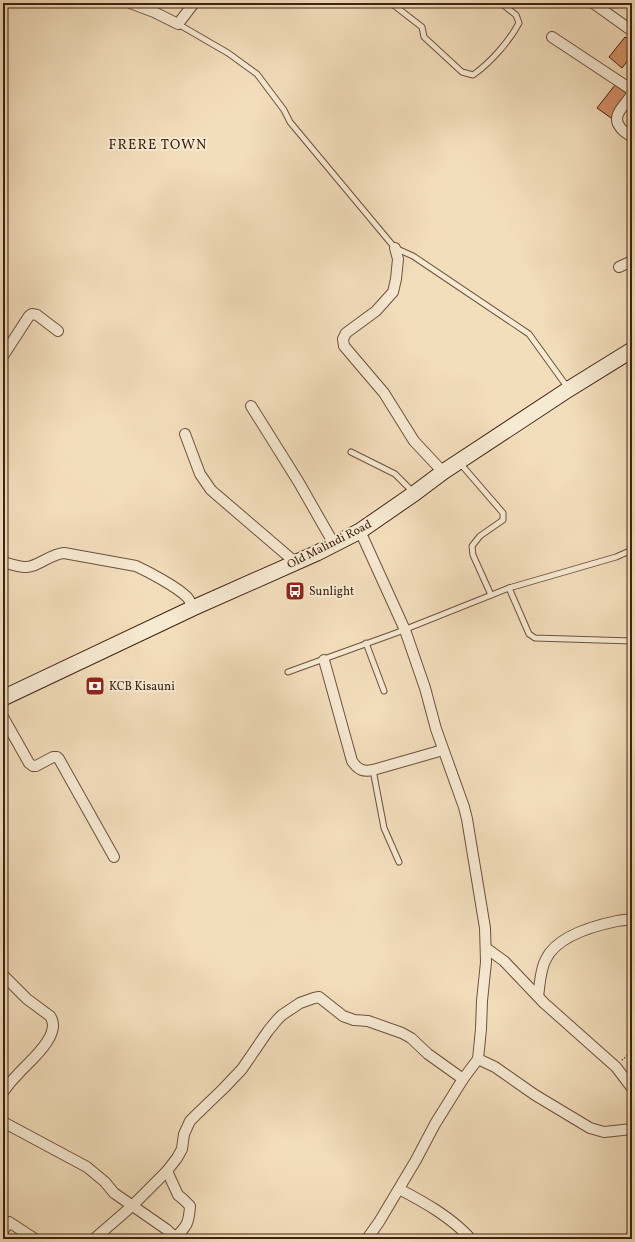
<svg xmlns="http://www.w3.org/2000/svg" width="635" height="1242" font-family="Vollkorn,serif">
  <style>
    .building { fill: #d59069; stroke: #402211 }
    .lines { fill: none; stroke-linecap: round; stroke-linejoin: round }
    .service-casing { stroke: #6d513c; stroke-width: 7 }
    .minor-casing { stroke: #6d513c; stroke-width: 12 }
    .secondary-casing { stroke: #402211; stroke-width: 17 }
    .path { stroke: #402211; stroke-width: 1.5; stroke-dasharray: 1 2; stroke-linecap: butt }
    .service { stroke: #f7ead3; stroke-width: 5 }
    .minor { stroke: #f7ead3; stroke-width: 10 }
    .secondary { stroke: #f7ead3; stroke-width: 15 }
    .labels { text-anchor: middle; stroke-width: 4; stroke-linejoin: round; paint-order: stroke }
    .street-label { font-size: 12px; fill: #402211; stroke: #f7ead3 }
    .poi-label { font-size: 12px; fill: #402211; stroke: #f7ead3; text-anchor: start }
    .quarter-label { font-size: 14px; letter-spacing: 1px; fill: #402211; stroke: #f7ead3 }
  </style>
  <rect width="100%" height="100%" fill="#f3debc"/>
  <filter id="stains"><feTurbulence type="fractalNoise" baseFrequency=".005" numOctaves="4"/><feColorMatrix values="0 0 0 0 .2 0 0 0 0 .09 0 0 0 0 .02 0 0 0 .5 -.17"/></filter>
  <radialGradient id="worn" r=".72"><stop offset=".6" stop-color="#630" stop-opacity="0"/><stop offset="1" stop-color="#630" stop-opacity=".3"/></radialGradient>
  <!-- building -->
  <g class="building">
    <polygon points="625,37 632,42 632,55 622,68 609,57"/>
    <polygon points="615,85 629,95 611,118 597,108"/>
  </g>
  <g class="lines">
    <!-- service casing -->
    <g class="service-casing">
      <g id="service">
        <path d="M391,3L422,27L424,37L462,72L473,75C490,63 509,42 519,23L516,15L501,3"/>
        <polyline points="178,24 228,53 257,74 284,110 290,122 395,248 413,256 529,334 568,388"/>
        <polyline points="351,452 395,474 414,493"/>
        <polyline points="459,462 503,513 503,520 480,536 472,546 473,555 491,595"/>
        <polyline points="509,588 529,634 535,638 632,641"/>
        <polyline points="366,643 384,691"/>
        <polyline points="288,672 396,633 509,588 616,557 632,550"/>
        <polyline points="373,770 384,828 399,862"/>
      </g>
    </g>
    <!-- minor casing -->
    <g class="minor-casing">
      <g id="minor">
        <polyline points="130,3 154,12 178,24 194,3"/>
        <polyline points="593,3 632,31"/>
        <polyline points="552,37 629,88 632,92"/>
        <path d="M632,93C628,104 610,114 620,127C622,131 628,134 632,137"/>
        <polyline points="395,248 398,259 396,279 393,292 376,311 346,333 343,339 344,346 384,393 414,441 443,472"/>
        <polyline points="619,267 632,261"/>
        <polyline points="3,356 29,316 32,314 37,315 58,331"/>
        <polyline points="251,406 298,481 334,544"/>
        <polyline points="185,434 200,474 211,490 295,562"/>
        <polyline points="360,531 405,630 425,688 436,729 464,807 467,819 485,928 486,962 482,1001 481,1029 478,1059 463,1079 435,1124 416,1160 379,1222 367,1239"/>
        <path d="M3,562C10,564 18,567 25,567C36,568 50,554 64,553L136,566C149,572 177,587 187,597C190,600 191,604 193,608"/>
        <path d="M324,660L352,761C358,770 363,772 373,770L443,750"/>
        <polyline points="3,717 29,763 33,766 36,766 53,757 57,757 59,759 114,857"/>
        <polyline points="486,948 504,961 544,1003 616,1067 632,1088"/>
        <path d="M3,975L27,999L50,1016C63,1034 30,1061 19,1073C13,1079 8,1085 3,1092"/>
        <path d="M538,996C540,984 540,970 546,959C557,936 593,926 617,921C622,920 627,920 632,919"/>
        <polyline points="478,1059 495,1067 535,1095 590,1128 604,1132 632,1129"/>
        <polyline points="3,1122 87,1167 105,1182 114,1193 166,1229 177,1239"/>
        <path d="M167,1171L178,1195L183,1199L190,1206C189,1223 187,1226 175,1238"/>
        <path d="M399,1189C424,1202 451,1217 471,1239"/>
        <polyline points="3,1231 9,1222 35,1239"/>
        <polyline points="94,1239 132,1206 167,1171 177,1158 182,1149 184,1134 190,1121 197,1114 224,1088 242,1069 268,1031 277,1020 282,1015 300,1003 314,998 319,997 343,1016 354,1020 368,1021 402,1033 411,1038 428,1054 463,1079"/>
      </g>
    </g>
    <!-- secondary casing -->
    <g class="secondary-casing">
      <polyline id="secondary" points="3,698 193,608 317,553 360,531 415,493 443,472 569,389 632,350"/>
    </g>
    <!-- path -->
    <polyline class="path" points="622,1060 632,1052"/>
    <!-- service -->
    <use href="#service" class="service"/>
    <!-- minor -->
    <use href="#minor" class="minor"/>
    <!-- secondary -->
    <use href="#secondary" class="secondary"/>
  </g>
  <!-- icons -->
  <defs>
    <g id="bus-square" transform="scale(1)"><rect x="-9" y="-9" width="18" height="18" rx="4" fill="#8f2418" stroke="#f7ead3"/><path d="M-5-6H5V4H4V6H2V4H-2V6H-4V4H-5ZM-3.5-4V0h7V-4ZM-3.5 1.2v1.5H-2V1.2ZM2 1.2v1.5H3.5V1.2Z" fill="#fff"/></g>
    <g id="bank-square" transform="scale(1)"><rect x="-9" y="-9" width="18" height="18" rx="4" fill="#8f2418" stroke="#f7ead3"/><path d="M-6-4H6V4H-6ZM0-2.3a2.3 2.3 0 1 0 0 4.6a2.3 2.3 0 1 0 0-4.6Z" fill="#fff"/></g>
  </defs>
  <g fill-rule="evenodd">
    <use href="#bus-square" x="295" y="591"/>
    <use href="#bank-square" x="95" y="686"/>
  </g>
  <g class="labels">
    <!-- street labels -->
    <g class="street-label">
      <text transform="translate(329 544) rotate(-27)" y="4">Old Malindi Road</text>
    </g>
    <!-- poi labels -->
    <g class="poi-label">
      <text x="309" y="595">Sunlight</text>
      <text x="109" y="690">KCB Kisauni</text>
    </g>
    <!-- quarter labels -->
    <g class="quarter-label">
      <text x="158" y="149">FRERE TOWN</text>
    </g>
  </g>
  <!-- margin -->
  <rect width="635" height="1242" fill="none" stroke="#f3debc" stroke-width="16"/>
  <rect x="4" y="4" width="627" height="1234" fill="none" stroke="#402211" stroke-width="2"/>
  <rect x="8" y="8" width="619" height="1226" fill="none" stroke="#402211"/>
  <rect width="100%" height="100%" filter="url(#stains)"/>
  <rect width="100%" height="100%" fill="url(#worn)"/>
</svg>
